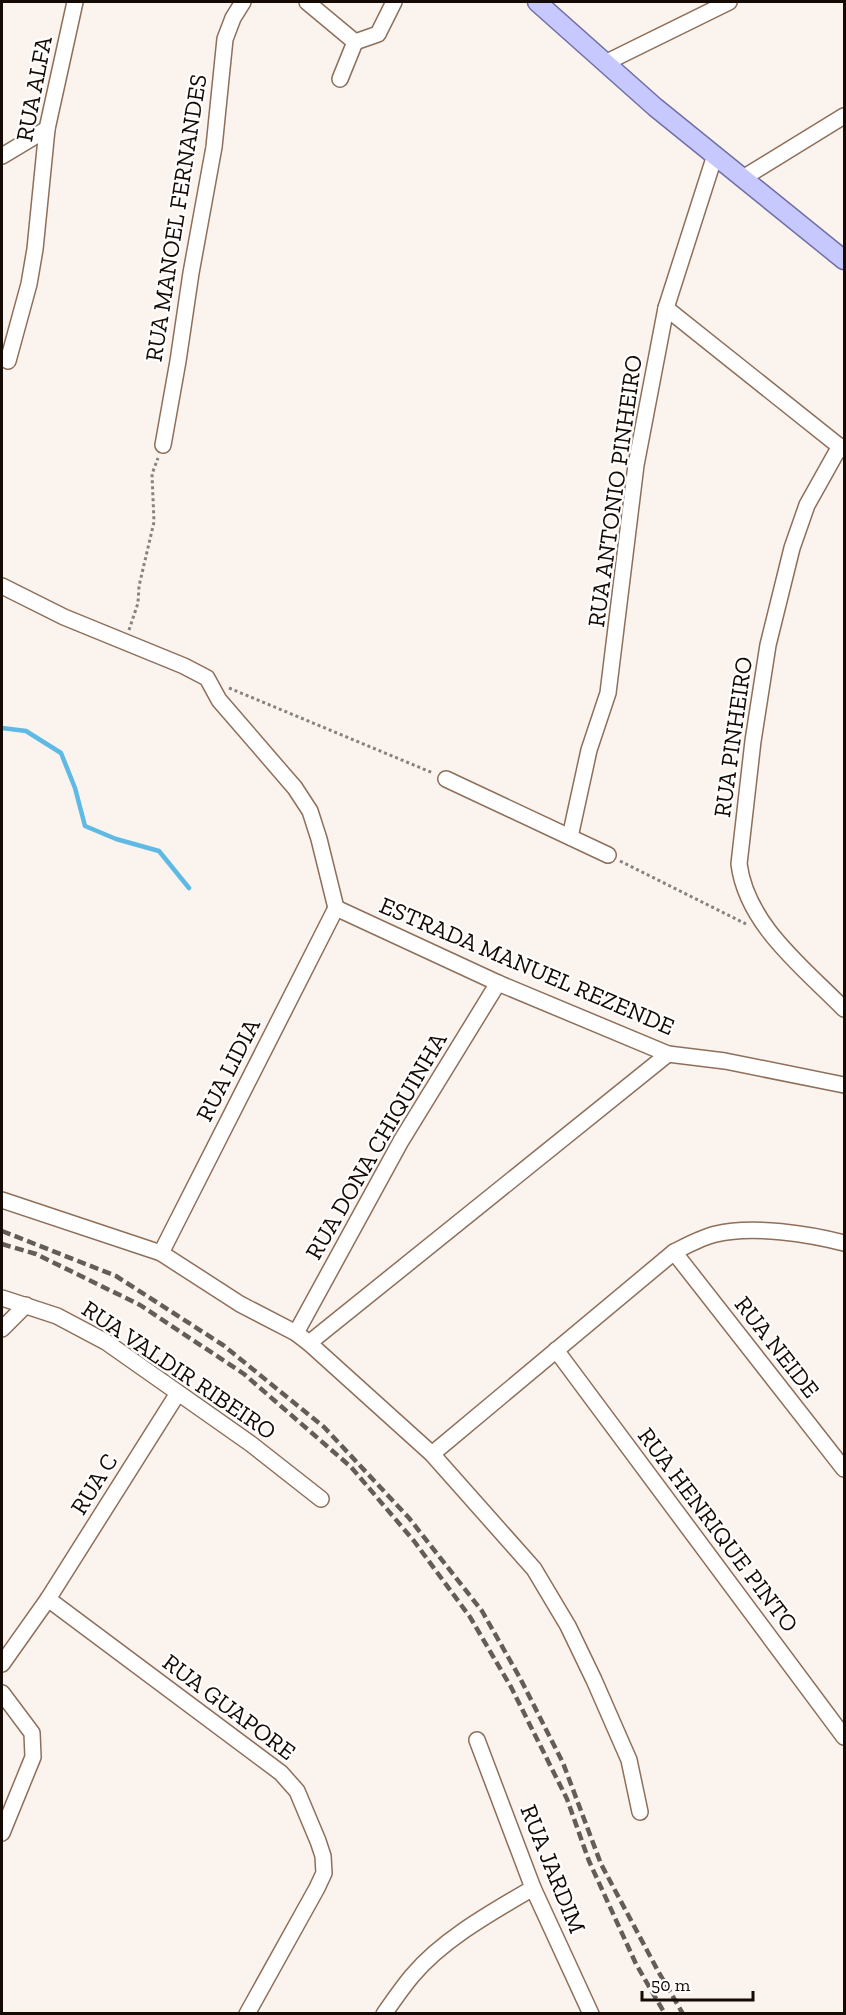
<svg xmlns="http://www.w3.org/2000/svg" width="846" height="2015" font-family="'Zilla Slab',serif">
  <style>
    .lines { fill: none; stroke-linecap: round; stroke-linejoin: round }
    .stream { stroke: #5ebae4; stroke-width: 4.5 }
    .minor-casing { stroke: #8e6f5a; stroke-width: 18 }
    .major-casing { stroke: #706fa6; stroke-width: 21 }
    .path { stroke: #8a817c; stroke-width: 3; stroke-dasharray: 3 3; stroke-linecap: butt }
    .minor { stroke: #fff; stroke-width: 15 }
    .major { stroke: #c7c9fe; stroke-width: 18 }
    .rail { stroke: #665c57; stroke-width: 4.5; stroke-dasharray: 9 4.5; stroke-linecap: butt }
    .labels { text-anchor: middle; stroke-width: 4.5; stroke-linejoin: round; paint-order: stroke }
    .street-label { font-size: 24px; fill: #150a04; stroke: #fff }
  </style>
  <rect width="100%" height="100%" fill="#faf3ee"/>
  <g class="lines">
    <!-- stream -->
    <polyline class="stream" points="2,728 26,731 61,753 75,788 85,826 116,839 159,851 189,888"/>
    <!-- minor casing -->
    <g class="minor-casing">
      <g id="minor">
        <polyline points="307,2 355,42"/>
        <polyline points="355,42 378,34 394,2"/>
        <polyline points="605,63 729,2"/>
        <polyline points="340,79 355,42"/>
        <polyline points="2,156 47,129"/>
        <polyline points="743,178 844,116"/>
        <polyline points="666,308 844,450"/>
        <polyline points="8,361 29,284 35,249 47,129 75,2"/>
        <polyline points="163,445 178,361 191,273 214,147 225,39 233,18 243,2"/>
        <path d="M840,446L807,505L792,548L768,645L753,741L739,864C747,925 803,967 844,1009"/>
        <polyline points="2,586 64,617 184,666 207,678 219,700 295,788 310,811 319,839 336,908"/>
        <polyline points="446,779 608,855"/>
        <polyline points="570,837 589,750 608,693 636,465 666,308 715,155"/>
        <polyline points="336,908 498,983 668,1054 725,1061 844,1085"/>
        <polyline points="2,1200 161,1253 240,1304 296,1333 309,1343 432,1454 534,1569 568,1626 594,1680 629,1760 640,1812"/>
        <polyline points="674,1252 844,1469"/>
        <polyline points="161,1253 336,908"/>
        <polyline points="2,1298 57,1316 106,1342 251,1444 321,1499"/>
        <polyline points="2,1329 26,1305"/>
        <polyline points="296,1333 401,1141 498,983"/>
        <polyline points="309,1343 668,1054"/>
        <polyline points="556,1350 844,1737"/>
        <path d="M432,1454L674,1252C688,1245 702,1237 716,1234C753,1225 809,1234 844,1243"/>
        <polyline points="48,1599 281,1773 297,1791 318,1841 323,1856 324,1873 317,1888 247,2014"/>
        <polyline points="2,1664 48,1599 178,1393"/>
        <polyline points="2,1693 32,1733 33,1757 2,1833"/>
        <polyline points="477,1740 533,1888 591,2014"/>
        <path d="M384,2014C393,2001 402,1988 412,1976C443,1939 492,1912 533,1888"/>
      </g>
    </g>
    <!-- major casing -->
    <g class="major-casing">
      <polyline id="major" points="537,2 655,107 844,260"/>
    </g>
    <!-- path -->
    <g class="path">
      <polyline points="129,630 138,603 139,586 154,522 152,474 158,458"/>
      <polyline points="229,688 433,773"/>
      <polyline points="620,861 746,924"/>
    </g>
    <!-- minor -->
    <use href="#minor" class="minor"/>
    <!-- major -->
    <use href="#major" class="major"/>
    <!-- rail -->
    <g class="rail">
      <polyline points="2,1231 116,1276 223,1345 324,1427 409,1518 482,1611 520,1678 563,1763 601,1864 658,1971 683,2014"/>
      <polyline points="2,1244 36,1254 140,1305 244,1374 351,1467 414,1541 470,1617 511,1687 567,1799 589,1861 636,1964 665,2014"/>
    </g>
  </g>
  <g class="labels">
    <!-- street labels -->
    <g class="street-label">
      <text transform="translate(34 89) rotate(-79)" y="8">RUA ALFA</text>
      <text transform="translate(176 218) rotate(-81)" y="8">RUA MANOEL FERNANDES</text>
      <text transform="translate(615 491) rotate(-82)" y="8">RUA ANTONIO PINHEIRO</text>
      <text transform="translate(733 737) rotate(-82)" y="8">RUA PINHEIRO</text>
      <text transform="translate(527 966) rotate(23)" y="8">ESTRADA MANUEL REZENDE</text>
      <text transform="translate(228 1070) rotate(-63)" y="8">RUA LIDIA</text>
      <text transform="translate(376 1146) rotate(-60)" y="8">RUA DONA CHIQUINHA</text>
      <text transform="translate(777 1347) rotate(52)" y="8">RUA NEIDE</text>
      <text transform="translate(179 1370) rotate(34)" y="8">RUA VALDIR RIBEIRO</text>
      <text transform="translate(94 1484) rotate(-58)" y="8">RUA C</text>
      <text transform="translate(718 1530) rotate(53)" y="8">RUA HENRIQUE PINTO</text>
      <text transform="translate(229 1707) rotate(37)" y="8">RUA GUAPORE</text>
      <text transform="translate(553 1869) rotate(68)" y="8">RUA JARDIM</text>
    </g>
  </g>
  <!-- border -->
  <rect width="846" height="2015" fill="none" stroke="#150a04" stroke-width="6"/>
  <!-- scale -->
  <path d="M642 1991v9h111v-9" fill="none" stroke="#150a04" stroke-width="3"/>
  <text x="651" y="1991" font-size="18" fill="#150a04" stroke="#ffffff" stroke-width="4.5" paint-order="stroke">50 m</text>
</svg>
